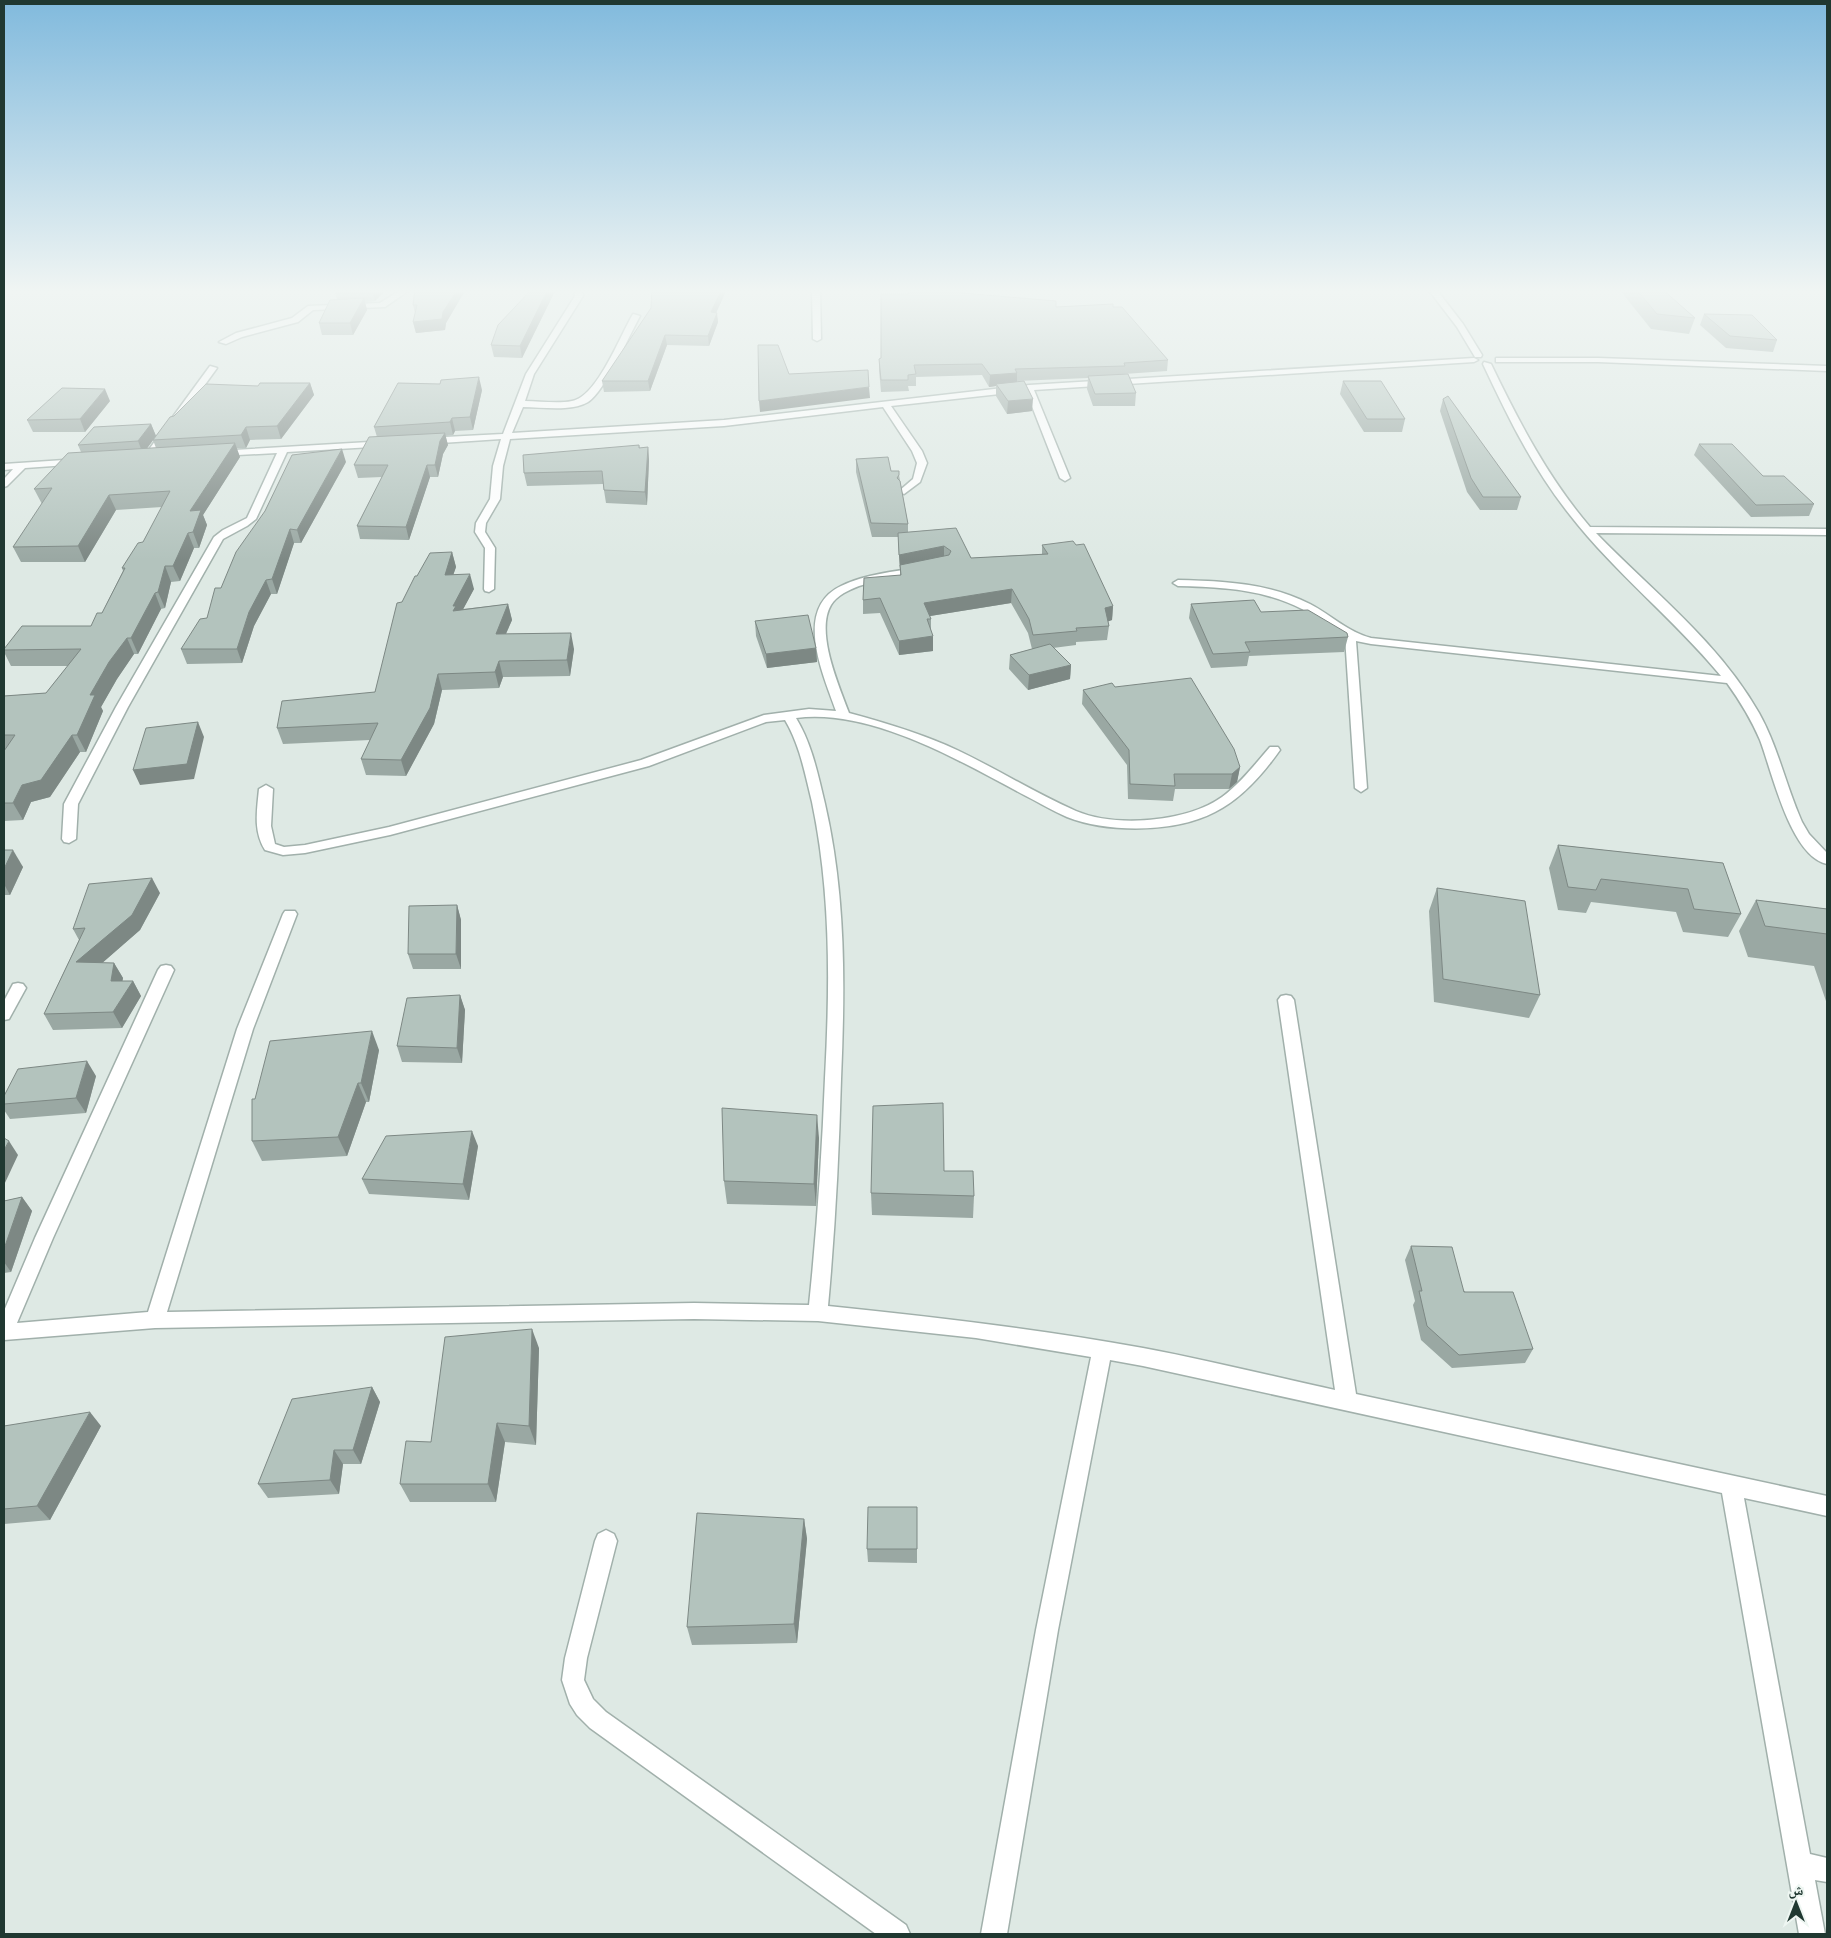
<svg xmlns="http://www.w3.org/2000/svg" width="1831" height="1938" font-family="Overpass,'Noto Naskh Arabic',sans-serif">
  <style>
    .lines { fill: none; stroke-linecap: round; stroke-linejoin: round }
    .minor-casing { stroke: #a1b0ab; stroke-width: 3 }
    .minor { fill: #fff; fill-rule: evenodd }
    .wall { fill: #9aa8a3; fill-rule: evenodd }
    .shaded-wall { fill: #7d8884 }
    .building { fill: #b3c3bd; stroke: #7d8884 }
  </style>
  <rect width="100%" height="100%" fill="#dee9e4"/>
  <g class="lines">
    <!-- minor casing -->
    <g class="minor-casing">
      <g id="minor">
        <polygon points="402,289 411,289 385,307 313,310 298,322 242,337 226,344 219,342 236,333 292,318 308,306 380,303"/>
        <path d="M574,289H582L583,296L534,374L525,401C540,401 557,404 572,401C597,397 620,336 633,314L640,316C629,336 605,391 588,402C571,412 542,407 523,407L512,433L724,420L1029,385L1474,358L1478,360L1474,362L1034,390L1070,478L1065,481L1060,478L1026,391L891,406L922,451L927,463L920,482L904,494L899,491L913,479L917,463L912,451L883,407L724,426L510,439L503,466L500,499L486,523L485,532L495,548L494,589L489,592L485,591L484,589L485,548L475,532L476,523L490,499L493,466L501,439L426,444L421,441L426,438L503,434L526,374L575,296Z"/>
        <polygon points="812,289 820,289 821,339 817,341 813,339"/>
        <polygon points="1428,289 1436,289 1463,324 1482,355 1481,357 1475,357 1457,327"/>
        <polygon points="1496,358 1598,358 1827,366 1827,371 1598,362 1496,362"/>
        <path d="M1484,362L1491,364C1519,422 1548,478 1590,527L1827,529V535L1596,533C1651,590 1719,642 1759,713C1778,747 1786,786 1802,822L1809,834L1827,853V864C1790,856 1772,771 1760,740C1751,719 1740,701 1727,683L1371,644L1356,641L1367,788L1361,792L1355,788L1345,636C1330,628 1317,617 1302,609C1263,589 1221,587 1178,586L1173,583L1178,580C1223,581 1269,583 1310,604C1331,615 1348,632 1371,638L1721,676C1674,619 1615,573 1570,515C1533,469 1508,417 1483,364Z"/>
        <polygon points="210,366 217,368 151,459 145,459 145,455"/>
        <polygon points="386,441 389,442 389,446 287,452 256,519 247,526 223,539 128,707 78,804 76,839 69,843 64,842 62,839 64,804 116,707 214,537 223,530 247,518 277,453 219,456 216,455 216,451"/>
        <polygon points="79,459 82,460 82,464 25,468 7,486 4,487 4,479 13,469 4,470 4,464"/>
        <path d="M920,567L924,568L925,570L924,572C903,578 880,579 859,586C849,590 837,595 831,605C815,632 839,686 849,713C886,723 923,734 957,750C997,769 1035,793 1076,811C1116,828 1187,822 1222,797C1241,783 1255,764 1270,747H1278L1280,750C1263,774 1241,799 1215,812C1175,833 1108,833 1067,817C1053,811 1040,803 1026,796C962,762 871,708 796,718C812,744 818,775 825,804C846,895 845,987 841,1079C839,1155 835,1230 828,1306C933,1317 1039,1329 1143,1348C1207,1360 1271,1376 1335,1390L1278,1000L1281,996L1286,995L1291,996L1294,1000L1356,1394L1827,1496V1516L1744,1498L1810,1854L1827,1858V1882L1815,1880L1825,1934H1799L1722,1493L1143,1366L1110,1360L1058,1630L1007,1934H981L1036,1630L1091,1357L976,1338L818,1321L694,1319L155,1328L4,1340V1311L35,1238L158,970L161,966L166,965L171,966L174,970L53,1238L17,1323L148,1312L237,1029L283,914L285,911H295L297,914L253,1029L167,1312L694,1303L809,1305C817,1229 822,1154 825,1078C830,985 831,893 812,802C805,774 800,745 785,720L766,722L649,766L390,835L305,853L283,855L265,850C253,831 257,810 259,789L266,785L273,789L271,826L275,844L284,847L305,845L389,827L641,760L764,715L809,709L836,711C823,674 793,609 841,586C865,574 894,572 920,567Z"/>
        <polygon points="18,983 23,984 26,988 9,1019 4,1020 4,1001 13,984"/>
        <polygon points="606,1530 614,1534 617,1541 587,1658 584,1680 593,1699 606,1712 906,1925 910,1934 876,1934 590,1728 577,1715 570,1704 562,1680 565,1658 595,1541 598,1534"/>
      </g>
    </g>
    <!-- minor -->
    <use href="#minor" class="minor"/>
  </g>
  <!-- wall -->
  <g class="wall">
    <polygon points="387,289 375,301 365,302 367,310 353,335 322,335 319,323 337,299 335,292"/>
    <polygon points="415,289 466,289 446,323 445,330 416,333 413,322 415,313 413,305"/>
    <polygon points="532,289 556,289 522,358 494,357 491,345"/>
    <polygon points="727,289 716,312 718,322 709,346 667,345 650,391 604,392 602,381"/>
    <polygon points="907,289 962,289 962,293 1056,307 1113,307 1168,360 1167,371 1124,374 1136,393 1135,406 1093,406 1087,389 1088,378 1017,381 1032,411 1007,414 996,396 996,386 989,387 982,375 916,377 916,386 908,386 909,391 881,392 879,370 879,359 881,358 908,294"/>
    <polygon points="1619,289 1662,289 1695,318 1689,334 1651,329"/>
    <polygon points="1704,314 1777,340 1773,352 1726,348 1700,325"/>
    <polygon points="1343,381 1405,419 1402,432 1364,432 1340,394"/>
    <path d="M310,383L314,395L281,439L250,440L246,448H236L240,457L203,515L207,525L199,548H194L180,581L171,582L165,608L161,609L138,654H134L117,679L101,707L103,711L86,752H80L50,797L31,802L23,820L4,821V696L46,693L68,666H11L4,652V649L91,626L102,613L123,571L122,568L143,542L162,507L116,510L85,562H21L13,547L42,504L34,489L81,452L78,445L151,424L156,436L174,416L258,386ZM153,440L156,448H147Z"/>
    <polygon points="482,390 473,430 455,431 453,435 445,436 448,445 443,454 438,477 430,477 409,540 360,539 357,526 382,477 358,478 354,465 377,437 374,427"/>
    <polygon points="1443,399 1521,497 1517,510 1480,510 1467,492 1440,411"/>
    <polygon points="110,401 85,432 33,432 27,420"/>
    <polygon points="1699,444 1763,476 1814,504 1809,516 1751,517 1694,455"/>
    <polygon points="639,445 640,448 648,447 649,460 647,505 606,503 603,484 527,486 524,473"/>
    <polygon points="856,459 899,475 900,480 908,524 908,532 956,528 971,558 1042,554 1042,545 1113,606 1112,620 1108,621 1109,626 1107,640 1076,642 1076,645 1053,648 1071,665 1070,679 1028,690 1009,669 1010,655 1032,649 1028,633 1011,603 930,616 931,619 931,630 933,651 899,655 880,613 863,614 863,600 900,575 900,569 898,537 872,537 856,472"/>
    <polygon points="346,462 301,543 294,543 277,594 271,594 254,626 242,663 187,664 181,649 207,618 221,588"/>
    <polygon points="452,552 456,567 453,575 474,589 463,609 508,604 512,620 506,634 574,649 570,676 503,677 499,688 442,690 434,724 406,776 366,775 361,759 370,740 283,744 277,728 375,692 402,602 417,576"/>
    <polygon points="1191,604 1261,612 1348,637 1344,652 1249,656 1247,666 1211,668 1189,618"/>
    <polygon points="755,621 816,648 817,662 767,668 756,636"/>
    <polygon points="1115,687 1240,767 1237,782 1229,789 1175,789 1173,801 1128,799 1127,765 1082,704 1083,690"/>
    <polygon points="1558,845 1723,863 1741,914 1728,937 1683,932 1676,912 1591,902 1586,913 1558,910 1549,868"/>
    <polygon points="4,850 23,867 10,895 4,895"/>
    <polygon points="1437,888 1540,995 1529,1018 1434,1002 1429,911"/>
    <polygon points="160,893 140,930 102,963 114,963 123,978 122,981 133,981 141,996 122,1028 53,1030 44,1014 79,940 73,929"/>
    <polygon points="1756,900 1827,909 1827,1004 1814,966 1748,957 1739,931"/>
    <polygon points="457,905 461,920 461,969 413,969 408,954"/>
    <polygon points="460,995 465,1010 462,1063 402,1062 397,1046"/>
    <polygon points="379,1050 369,1102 366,1102 347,1156 262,1161 252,1141 255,1099"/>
    <polygon points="96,1076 86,1113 10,1119 4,1110 4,1096"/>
    <polygon points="819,1138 816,1206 727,1204 724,1181"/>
    <polygon points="478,1146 469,1200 369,1194 362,1179"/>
    <polygon points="944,1171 974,1196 973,1218 872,1215 871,1193"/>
    <polygon points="22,1197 32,1211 11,1272 4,1273 4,1201"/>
    <polygon points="1411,1246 1533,1349 1525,1363 1452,1368 1421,1340 1413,1305 1415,1301 1405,1260"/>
    <polygon points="539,1348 536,1445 505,1442 496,1502 410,1502 400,1484 431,1442"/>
    <polygon points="372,1387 380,1402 361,1464 343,1464 339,1494 268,1498 258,1484"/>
    <polygon points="4,1426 101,1426 50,1520 4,1524"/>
    <polygon points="917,1507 917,1563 868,1562 867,1549"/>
    <polygon points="804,1519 807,1539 797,1643 692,1645 687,1627"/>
  </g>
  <!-- shaded-wall -->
  <g class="shaded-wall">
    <polygon points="374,289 387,289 375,301 372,291"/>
    <polygon points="458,289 466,289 446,323 445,330 416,333 413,322 443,312"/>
    <polygon points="548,289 556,289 522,358 520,346"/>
    <polygon points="722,289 727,289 712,322 711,312"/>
    <polygon points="364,298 367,310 353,335 350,323"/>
    <polygon points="717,313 718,322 709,346 708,336"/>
    <polygon points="665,335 667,345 650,391 648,381"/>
    <polygon points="1017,373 1017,384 996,384 996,386 989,387 990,375"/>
    <polygon points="479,377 482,390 473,430 470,417"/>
    <polygon points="310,383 314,395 281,439 277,426"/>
    <polygon points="869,387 870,398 760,412 759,401"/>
    <polygon points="105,389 110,401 85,432 80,419"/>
    <polygon points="1033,399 1032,411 1007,414 1008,401"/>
    <polygon points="452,418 455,431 453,435 450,422"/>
    <polygon points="151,424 156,436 143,454 138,441"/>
    <polygon points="246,427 250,440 246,448 241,435"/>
    <polygon points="445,433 448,445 443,454 438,477 435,465 440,441"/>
    <polygon points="235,443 240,457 203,515 207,525 199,548 193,532 190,511"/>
    <polygon points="648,447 649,460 647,505 645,492"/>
    <polygon points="342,449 346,462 301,543 297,530"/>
    <polygon points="427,465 430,477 409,540 406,527"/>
    <polygon points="109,495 116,510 85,562 78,546"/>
    <polygon points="290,529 294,543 277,594 272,579"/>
    <polygon points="188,533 194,548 180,581 173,566"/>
    <polygon points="944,546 944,560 900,569 899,555"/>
    <polygon points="452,552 456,567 448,590 445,575"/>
    <polygon points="165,566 171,582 165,608 158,592"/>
    <polygon points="470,574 474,589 459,617 457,626 453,606"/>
    <polygon points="266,580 271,594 254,626 242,663 237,649 249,612"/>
    <polygon points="1012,589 1011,603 924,617 924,603"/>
    <polygon points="155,593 161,609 138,654 131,638"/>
    <polygon points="508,604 512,620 499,649 496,634"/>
    <polygon points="1113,606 1112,620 1104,623 1105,608"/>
    <polygon points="571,633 574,649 570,676 567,660"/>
    <polygon points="933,636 933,651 899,655 899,641"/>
    <polygon points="127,638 134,654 117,679 101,707 103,711 86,752 77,735 90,695 109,662"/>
    <polygon points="816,648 817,662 767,668 766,654"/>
    <polygon points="499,661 503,677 499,688 495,672"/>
    <polygon points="1071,665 1070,679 1028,690 1029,675"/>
    <polygon points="438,674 442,690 434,724 406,776 401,760"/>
    <polygon points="198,722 204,737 194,779 140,785 133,770"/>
    <polygon points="72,735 80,752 50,797 31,802 23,820 13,803 22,785"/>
    <polygon points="1240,767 1237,782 1229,789 1232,774"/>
    <polygon points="13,850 23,867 10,895 4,884 4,869"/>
    <polygon points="152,878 160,893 140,930 85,978 76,962"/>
    <polygon points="457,905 461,920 461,969 456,954"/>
    <polygon points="114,963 123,978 120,996 111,981"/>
    <polygon points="133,981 141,996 122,1028 113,1012"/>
    <polygon points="460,995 465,1010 462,1063 457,1048"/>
    <polygon points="372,1031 379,1050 369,1102 361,1083"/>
    <polygon points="87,1061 96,1076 86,1113 76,1098"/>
    <polygon points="358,1083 366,1102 347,1156 338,1137"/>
    <polygon points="817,1115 819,1138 816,1206 814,1184"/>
    <polygon points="472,1131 478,1146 469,1200 463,1184"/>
    <polygon points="9,1141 18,1155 4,1185 4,1150"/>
    <polygon points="22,1197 32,1211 11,1272 4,1262 4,1249"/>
    <polygon points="532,1329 539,1348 536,1445 529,1426"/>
    <polygon points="372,1387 380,1402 361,1464 353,1450"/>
    <polygon points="90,1412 101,1426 50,1520 37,1506"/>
    <polygon points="497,1423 505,1442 496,1502 488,1484"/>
    <polygon points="334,1450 343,1464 339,1494 330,1480"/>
    <polygon points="804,1519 807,1539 797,1643 794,1624"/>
  </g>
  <!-- building -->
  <g class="building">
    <polygon points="337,289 374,289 372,291 335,292"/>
    <polygon points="415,289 458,289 443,312 442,319 413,322 417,305 413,305"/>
    <polygon points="532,289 548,289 520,346 491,345 498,325"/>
    <polygon points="652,289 722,289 711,312 717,313 708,336 665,335 648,381 602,381 651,308"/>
    <polygon points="908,289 962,289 962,293 1056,301 1056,307 1113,304 1113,307 1122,307 1168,360 1124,363 1125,366 1015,369 1017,373 990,375 982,364 914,365 916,374 908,375 908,380 881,380 879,359 881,358 881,294 909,294"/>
    <polygon points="1636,289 1662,289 1695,318 1657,314"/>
    <polygon points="364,298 350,323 319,323 330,300"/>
    <polygon points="1704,314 1752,315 1777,340 1730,336"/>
    <polygon points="758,345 778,345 789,374 868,370 869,387 759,401"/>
    <polygon points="1128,374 1136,393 1095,394 1088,376"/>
    <polygon points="479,377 470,417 452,418 450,422 374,427 398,383 440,384 441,380"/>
    <polygon points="1024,381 1033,399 1008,401 996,384"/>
    <polygon points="1343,381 1381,381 1405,419 1367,419"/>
    <polygon points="260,383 310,383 277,426 246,427 241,435 153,440 170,417 174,416 206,384 258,386"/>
    <polygon points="62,388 105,389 80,419 27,420"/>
    <polygon points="1448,396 1521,497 1483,497 1471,478 1443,399"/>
    <polygon points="151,424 138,441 78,445 94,427"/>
    <polygon points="445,433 440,441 435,465 427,465 406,527 357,526 388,465 354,465 369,437"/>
    <polygon points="235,443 190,511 201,510 193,532 188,533 173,566 165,566 158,592 155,593 131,638 127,638 109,662 90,695 95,695 77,735 72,735 41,780 22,785 13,803 4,803 4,751 15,735 4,735 4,696 46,693 81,649 4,650 4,649 22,626 91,626 97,613 102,613 125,568 122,568 138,543 143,542 170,491 109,495 78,546 13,547 52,488 34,489 68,453"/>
    <polygon points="1699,444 1732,444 1763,476 1784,476 1814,504 1756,505"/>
    <polygon points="639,445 639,448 648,447 645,492 604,490 602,471 524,473 523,455"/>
    <polygon points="342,449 297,530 290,529 272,579 266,580 249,612 237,649 181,649 200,619 207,618 215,588 221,588 236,552 265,511 292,455"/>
    <polygon points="888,457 891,471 899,471 899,475 897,478 900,481 908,524 871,523 856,459"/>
    <polygon points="956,528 971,558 1048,554 1042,545 1073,541 1076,545 1084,544 1113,606 1105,608 1109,626 1076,628 1077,631 1033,635 1029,619 1012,589 924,603 931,619 927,619 933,636 899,641 880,598 863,600 864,578 901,575 900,565 949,555 951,551 944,546 899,555 898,533"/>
    <polygon points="452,552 445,575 470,574 453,606 456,606 453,611 508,604 496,634 571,633 567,660 499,661 495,672 438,674 430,708 401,760 361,759 378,723 277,728 282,701 375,692 397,603 402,602 415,576 417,576 430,553"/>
    <polygon points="1254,600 1261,612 1308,610 1347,633 1348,637 1245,642 1250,652 1213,654 1191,604"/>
    <polygon points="808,615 816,648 766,654 755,621"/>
    <polygon points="1050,644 1071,665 1029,675 1010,655"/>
    <polygon points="1191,678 1234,749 1240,767 1232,774 1174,774 1175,786 1130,784 1129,750 1083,690 1112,683 1115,687"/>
    <polygon points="198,722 187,764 133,770 146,728"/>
    <polygon points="1558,845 1723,863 1741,914 1694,909 1688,889 1601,879 1596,890 1568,887"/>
    <polygon points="4,850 13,850 4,869"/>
    <polygon points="152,878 132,915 76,962 114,963 111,981 133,981 113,1012 44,1014 85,928 73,929 89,884"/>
    <polygon points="1437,888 1525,901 1540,995 1443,979"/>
    <polygon points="1756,900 1827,909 1827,934 1765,926"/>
    <polygon points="457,905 456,954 408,954 409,906"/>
    <polygon points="460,995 457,1048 397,1046 407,998"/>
    <polygon points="372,1031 361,1083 358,1083 338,1137 252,1141 252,1099 255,1099 270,1041"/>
    <polygon points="87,1061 76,1098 4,1104 4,1096 18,1069"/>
    <polygon points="943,1103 944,1171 973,1171 974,1196 871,1193 873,1106"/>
    <polygon points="722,1108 817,1115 814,1184 724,1181"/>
    <polygon points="472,1131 463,1184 362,1179 386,1136"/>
    <polygon points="4,1138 9,1141 4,1150"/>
    <polygon points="22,1197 4,1249 4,1201"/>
    <polygon points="1411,1246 1452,1247 1464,1292 1513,1292 1533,1349 1459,1355 1427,1326 1419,1291 1422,1291"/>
    <polygon points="532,1329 529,1426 497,1423 488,1484 400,1484 406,1441 431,1442 445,1337"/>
    <polygon points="372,1387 353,1450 334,1450 330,1480 258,1484 292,1399"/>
    <polygon points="90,1412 37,1506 4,1509 4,1426"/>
    <polygon points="868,1507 917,1507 917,1549 867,1549"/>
    <polygon points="697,1513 804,1519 794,1624 687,1627"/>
  </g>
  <!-- sky -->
  <linearGradient id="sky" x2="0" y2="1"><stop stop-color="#81badd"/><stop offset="0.52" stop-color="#f0f5f3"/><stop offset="1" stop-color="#f0f5f3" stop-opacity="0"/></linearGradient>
  <rect width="1831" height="560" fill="url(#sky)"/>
  <!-- border -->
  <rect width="1831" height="1938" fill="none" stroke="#203831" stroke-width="10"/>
  <!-- north arrow -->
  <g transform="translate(1796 1903)" stroke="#eef6f2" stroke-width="4" paint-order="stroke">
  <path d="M0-4L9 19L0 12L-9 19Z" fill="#203831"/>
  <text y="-8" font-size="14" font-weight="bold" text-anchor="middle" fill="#203831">ش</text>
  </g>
</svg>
